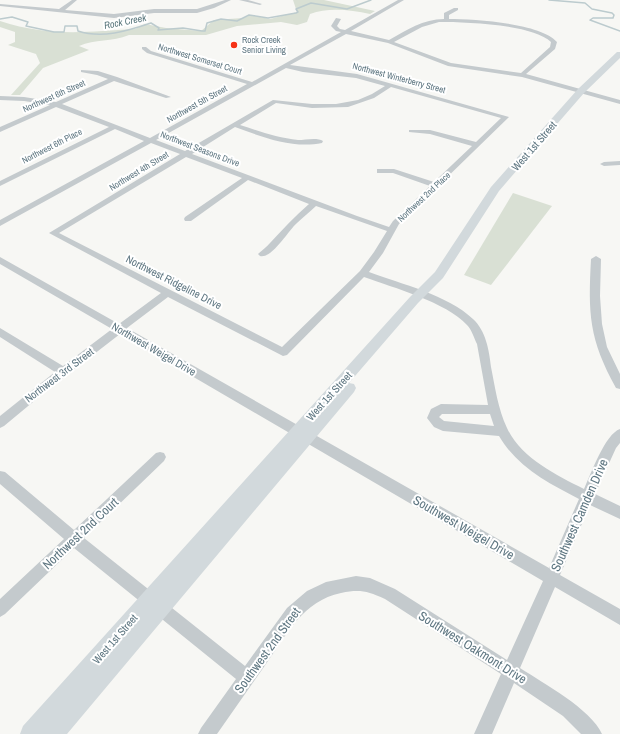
<svg xmlns="http://www.w3.org/2000/svg" width="620" height="734" font-family="'Archivo Narrow',sans-serif">
  <style>
    .green { fill: #d9e0d4 }
    .lines { fill: none; stroke-linecap: round; stroke-linejoin: round }
    .stream { stroke: #bccbce; stroke-width: 1.5 }
    .minor { fill: #c4cacd; fill-rule: evenodd }
    .major { fill: #d2d9dc; fill-rule: evenodd }
    .poi-dot { fill: #f63115; stroke: #fff; stroke-width: 1.5 }
    .labels { text-anchor: middle; stroke-width: 4; stroke-linejoin: round; paint-order: stroke }
    .far-poi-label { font-size: 9px; fill: #5f7782; stroke: #fff; text-anchor: start }
    .far-street-label { font-size: 9px; fill: #5f7782; stroke: #fff }
    .far-water-label { font-size: 10px; font-style: italic; fill: #5a777d; stroke: #fff }
    .street-label { font-size: 11px; fill: #5f7782; stroke: #fff }
    .near-street-label { font-size: 13px; fill: #5f7782; stroke: #fff }
  </style>
  <rect width="100%" height="100%" fill="#f7f7f4"/>
  <!-- green -->
  <g class="green">
    <path d="M293,0H324L375,11L370,14C350,10 329,7 310,14L307,22L297,25L281,22L237,26L206,35H129C112,42 95,39 79,46L89,50L43,68L20,95H11L40,63L36,54L8,45L15,42V32L0,27V21C49,37 85,32 135,29L145,24L166,28L201,31L214,20L243,18L251,15L270,19L297,12Z"/>
    <polygon points="513,193 552,206 491,285 464,275"/>
  </g>
  <g class="lines">
    <!-- stream -->
    <g class="stream">
      <polyline points="549,0 585,3 592,9 612,13 614,15 613,18 593,18 590,20 620,31"/>
      <path d="M0,19L12,17L28,22L26,26L54,32H64L65,26H77L78,31C102,39 127,31 151,23L159,28L158,30L183,28L202,31H205L207,23L221,19L237,21L249,15L268,18L296,13L298,12L296,9L311,3L347,9L371,0"/>
    </g>
    <!-- minor -->
    <g class="minor">
      <polygon points="72,0 77,0 65,10 114,14 154,9 197,9 225,0 231,0 214,8 197,13 154,13 114,18 0,6 0,4 59,9"/>
      <polygon points="239,0 248,0 262,4 260,5"/>
      <path d="M398,0H404L351,31L389,40C407,30 423,19 444,19V13L454,8H458V10L449,15V19C474,19 541,23 557,42L555,49L526,74L620,100V104L522,77L448,66L388,43L346,34L290,65L357,74L509,117L399,224L383,253L369,272C401,284 448,295 473,319C486,331 489,350 491,367C495,387 498,409 507,428C521,458 556,475 584,489C591,474 605,434 620,429V443L616,448L595,494L620,506V519L590,505L560,575L620,609V625L555,587L520,668C543,683 591,709 602,734H581L563,716L514,683L492,734H474L501,674L385,599C367,591 360,589 341,593C303,601 287,634 266,664C250,687 233,711 217,734H198L201,728L236,679L74,548L5,614L0,617V599L64,539L0,484V471L5,472L74,530L156,453L160,452L164,453L166,457L164,461L84,538L245,666L287,608L307,591L326,582L356,576L370,578L395,589L507,660L543,581L120,334L45,392L4,426L0,428V416L55,372L0,337V328L63,366L112,329L0,264V257L119,324L161,293L49,233L180,154L151,143L0,226V220L144,141L115,129L0,186V181L109,127L56,107L0,132V127L50,105L24,101L0,100V96L24,97L56,102L108,79L97,75L81,72V70L98,71L117,77L171,97L166,98L114,81L62,104L150,138L247,84L147,53L142,49V47H146L151,51L252,82L341,32L336,31L331,26L336,18L341,19L337,26L340,29L345,30ZM439,22C465,22 533,24 551,42L550,47L521,73L451,63L394,42L422,27ZM286,68L303,72L356,78L385,86L372,94L358,100L336,104H312L273,100L185,151L156,140ZM391,87L501,118L476,142L430,130H409V132L430,134L472,146L434,182L394,169H377V173H393L430,186L393,221L389,227L357,216L192,154L235,127C262,137 293,149 322,143L323,141C317,137 305,140 298,140C278,138 259,131 240,125L276,103L312,108L348,107L374,98ZM186,157L242,178L185,217L184,219L185,221H191L248,180L309,204C295,216 283,229 270,243C267,247 262,250 258,254L260,256C272,259 288,231 297,223C303,217 310,212 316,206L387,231L374,252L360,271L282,347L59,233ZM364,277C394,288 446,302 467,325C472,330 474,338 477,344L488,405L441,404L431,409L427,418L434,427L443,431L499,436C517,467 548,483 579,499L549,568L127,328L168,297L283,356L287,355ZM442,414H490L494,426L444,421L439,417Z"/>
      <polygon points="620,161 620,165 604,166 600,164 604,162"/>
      <path d="M596,256L601,259L600,296L602,324L607,347L620,374V389L616,388C589,339 588,314 591,259Z"/>
    </g>
    <!-- major -->
    <polygon class="major" points="617,52 620,52 620,58 584,93 499,191 443,278 418,303 349,383 354,384 356,388 354,392 67,734 20,734 23,726 410,297 435,272 491,187 578,89"/>
  </g>
  <!-- markers -->
  <circle class="poi-dot" cx="234" cy="45" r="4"/>
  <g class="labels">
    <!-- far-poi labels -->
    <g class="far-poi-label">
      <text x="242" y="43">Rock Creek<tspan x="242" dy="10">Senior Living</tspan></text>
    </g>
    <!-- far-street labels -->
    <g class="far-street-label">
      <text transform="translate(200 59) rotate(17)" y="3">Northwest Somerset Court</text>
      <text transform="translate(399 78) rotate(15)" y="3">Northwest Winterberry Street</text>
      <text transform="translate(54 96) rotate(-24)" y="3">Northwest 6th Street</text>
      <text transform="translate(197 104) rotate(-29)" y="3">Northwest 5th Street</text>
      <text transform="translate(52 146) rotate(-27)" y="3">Northwest 6th Place</text>
      <text transform="translate(200 149) rotate(21)" y="3">Northwest Seasons Drive</text>
      <text transform="translate(139 171) rotate(-31)" y="3">Northwest 4th Street</text>
      <text transform="translate(424 197) rotate(-43)" y="3">Northwest 2nd Place</text>
    </g>
    <!-- far-water labels -->
    <g class="far-water-label">
      <text transform="translate(125 21) rotate(-11)" y="4">Rock Creek</text>
    </g>
    <!-- street labels -->
    <g class="street-label">
      <text transform="translate(534 146) rotate(-49)" y="4">West 1st Street</text>
      <text transform="translate(174 282) rotate(27)" y="4">Northwest Ridgeline Drive</text>
      <text transform="translate(154 349) rotate(30)" y="4">Northwest Weigel Drive</text>
      <text transform="translate(59 375) rotate(-37)" y="4">Northwest 3rd Street</text>
      <text transform="translate(329 396) rotate(-48)" y="4">West 1st Street</text>
      <text transform="translate(115 639) rotate(-49)" y="4">West 1st Street</text>
    </g>
    <!-- near-street labels -->
    <g class="near-street-label">
      <text transform="translate(579 515) rotate(-66)" y="5">Southwest Camden Drive</text>
      <text transform="translate(464 527) rotate(30)" y="5">Southwest Weigel Drive</text>
      <text transform="translate(80 533) rotate(-43)" y="5">Northwest 2nd Court</text>
      <text transform="translate(473 647) rotate(32)" y="5">Southwest Oakmont Drive</text>
      <text transform="translate(267 650) rotate(-54)" y="5">Southwest 2nd Street</text>
    </g>
  </g>
</svg>
